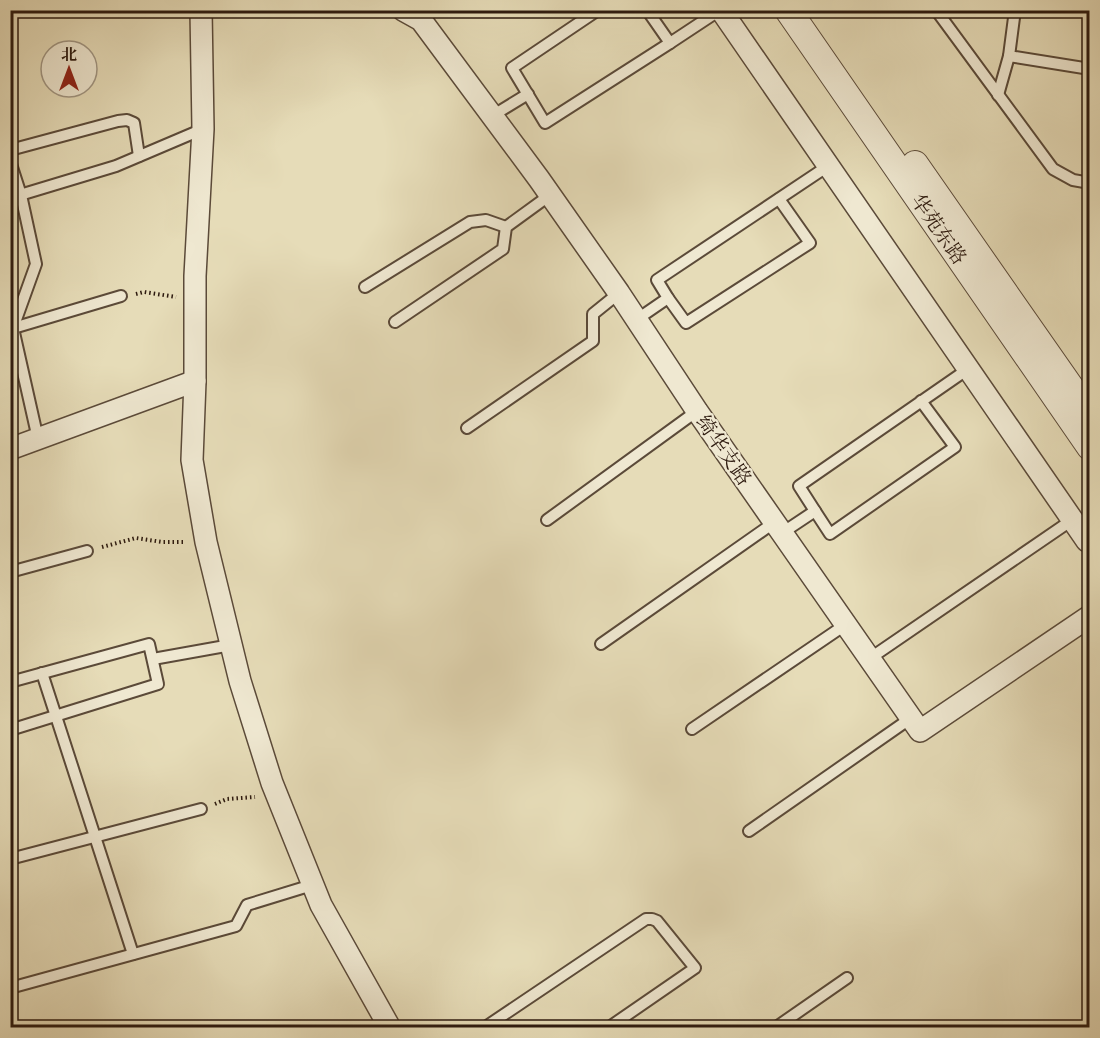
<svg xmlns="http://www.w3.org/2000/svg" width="1100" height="1038" font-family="'Libre Bodoni','Noto Serif SC',serif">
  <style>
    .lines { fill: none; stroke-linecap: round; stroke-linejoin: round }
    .service-casing { stroke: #5b4a39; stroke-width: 14 }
    .minor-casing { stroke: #5b4a39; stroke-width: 24 }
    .tertiary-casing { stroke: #5b4a39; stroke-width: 28 }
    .path { stroke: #2d1a0f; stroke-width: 4; stroke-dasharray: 1.5 3; stroke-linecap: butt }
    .service { stroke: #efe8d1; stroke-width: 10 }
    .minor { stroke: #efe8d1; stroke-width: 21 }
    .tertiary { stroke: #efe8d1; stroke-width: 26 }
    .labels { text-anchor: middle; stroke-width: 4.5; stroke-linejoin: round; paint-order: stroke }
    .street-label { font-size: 20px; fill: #2d1a0f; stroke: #efe8d1 }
  </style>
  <rect width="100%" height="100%" fill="#e6dcb8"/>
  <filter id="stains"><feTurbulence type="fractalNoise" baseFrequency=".00333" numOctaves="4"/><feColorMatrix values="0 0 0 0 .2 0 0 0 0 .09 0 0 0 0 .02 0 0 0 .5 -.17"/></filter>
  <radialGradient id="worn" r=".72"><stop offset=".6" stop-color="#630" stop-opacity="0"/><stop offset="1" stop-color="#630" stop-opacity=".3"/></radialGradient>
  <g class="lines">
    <!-- service casing -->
    <g class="service-casing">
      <g id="service">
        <polyline points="598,10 512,68 545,123 670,43 647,10"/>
        <polyline points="936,10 1053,169 1073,180 1090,183"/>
        <polyline points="1015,10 1009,56 1090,69"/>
        <polyline points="670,43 720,10"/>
        <polyline points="998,95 1009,56"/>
        <polyline points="492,116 528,94"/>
        <polyline points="10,150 118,121 127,120 134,123 139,156"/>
        <polyline points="10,161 21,195 36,264 13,328 38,439"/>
        <polyline points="10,198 116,166 203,129"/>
        <polyline points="365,287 470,222 486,220 506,227"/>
        <polyline points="668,298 686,323 810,243 779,199"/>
        <polyline points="636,320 668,298 657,280 828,166"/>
        <polyline points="395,322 503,249 506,227 550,195"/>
        <polyline points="10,329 121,296"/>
        <polyline points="467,428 593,341 593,314 619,293"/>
        <polyline points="815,511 830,534 955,447 921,401"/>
        <polyline points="547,520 697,411"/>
        <polyline points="782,533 815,511 799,486 968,369"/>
        <polyline points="10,572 87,551"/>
        <polyline points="601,644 775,522"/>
        <polyline points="153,659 231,645"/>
        <polyline points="869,659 1072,520"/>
        <polyline points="42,673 133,954"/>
        <polyline points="10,682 149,644 158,684 10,730"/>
        <polyline points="692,729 845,625"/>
        <polyline points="749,831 911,718"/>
        <polyline points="10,859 201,809"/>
        <polyline points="10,988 236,926 247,905 312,885"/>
        <polyline points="484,1028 646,919 652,919 657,921 695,968 608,1028"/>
        <polyline points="775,1028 847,978"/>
      </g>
    </g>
    <!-- minor casing -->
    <g class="minor-casing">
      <g id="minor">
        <polyline points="201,10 203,129 195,276 195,381 192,460 206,542 240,681 272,783 321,905 390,1028"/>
        <polyline points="403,10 421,20 539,179 619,293 697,411 920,731 1090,616"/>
        <polyline points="721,10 1087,541"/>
        <polyline points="10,449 195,381"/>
      </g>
    </g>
    <!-- tertiary casing -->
    <g class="tertiary-casing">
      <g id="tertiary">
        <polyline points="788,10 1090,447"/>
        <polyline points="915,164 1090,415"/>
      </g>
    </g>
    <!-- path -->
    <g class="path">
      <polyline points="136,294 144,292 176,297"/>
      <polyline points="102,547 136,538 162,542 186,542"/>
      <polyline points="215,804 227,799 255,797"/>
    </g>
    <!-- service -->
    <use href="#service" class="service"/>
    <!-- minor -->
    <use href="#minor" class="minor"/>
    <!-- tertiary -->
    <use href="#tertiary" class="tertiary"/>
  </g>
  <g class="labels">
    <!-- street labels -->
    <g class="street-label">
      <text transform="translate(939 229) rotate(55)" y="7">华苑东路</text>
      <text transform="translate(724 450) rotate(55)" y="7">绮华支路</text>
    </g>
  </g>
  <!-- margin -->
  <rect width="1100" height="1038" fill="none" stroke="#e6dcb8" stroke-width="36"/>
  <rect x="12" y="12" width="1076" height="1014" fill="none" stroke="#2d1a0f" stroke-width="3"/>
  <rect x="18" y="18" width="1064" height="1002" fill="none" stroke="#2d1a0f" stroke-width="1.5"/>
  <!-- north arrow -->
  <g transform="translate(69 69)"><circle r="28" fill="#efe8d1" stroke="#a19683" stroke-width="1.5"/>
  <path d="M0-4.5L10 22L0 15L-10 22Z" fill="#8f2418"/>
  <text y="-9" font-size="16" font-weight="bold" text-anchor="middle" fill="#2d1a0f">北</text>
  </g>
  <rect width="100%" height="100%" filter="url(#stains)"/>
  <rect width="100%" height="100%" fill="url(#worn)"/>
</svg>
